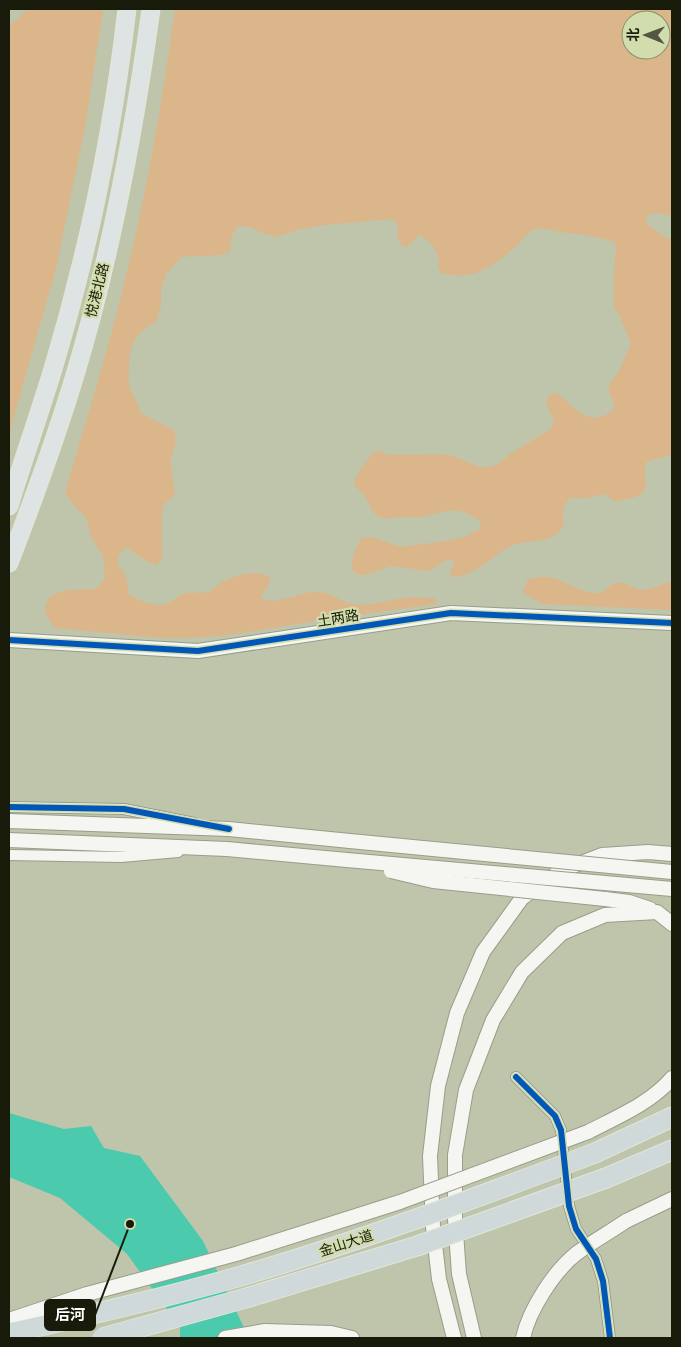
<svg xmlns="http://www.w3.org/2000/svg" width="681" height="1347" font-family="'DM Sans','Noto Sans SC',sans-serif">
  <style>
    .green { fill: #dbb68b; fill-rule: evenodd }
    .water { fill: #4ccaae }
    .lines { fill: none; stroke-linecap: round; stroke-linejoin: round }
    .street-casing { stroke: #999d89; stroke-width: 12 }
    .secondary-casing { stroke: #999d89; stroke-width: 16 }
    .primary-casing { stroke: #e2e5d9; stroke-width: 19 }
    .highway-casing { stroke: #e2e5d9; stroke-width: 21 }
    .street { stroke: #f5f6f2; stroke-width: 10 }
    .secondary { stroke: #f5f6f2; stroke-width: 14 }
    .primary { stroke: #dee4e4; stroke-width: 16 }
    .highway { stroke: #cfd9da; stroke-width: 19 }
    .secondary-bridge-casing { stroke: #999d89; stroke-width: 16; stroke-linecap: butt }
    .highway-bridge-casing { stroke: #e2e5d9; stroke-width: 21; stroke-linecap: butt }
    .secondary-bridge { stroke: #f5f6f2; stroke-width: 14 }
    .highway-bridge { stroke: #cfd9da; stroke-width: 19 }
    .cycleway-casing { stroke: #d2ddad; stroke-width: 9 }
    .cycleway { stroke: #0057b8; stroke-width: 6 }
    .labels { text-anchor: middle; stroke-width: 4.5; stroke-linejoin: round; paint-order: stroke }
    .street-label { font-size: 14px; fill: #181b09; stroke: #d2ddad }
    .leader { fill: none; stroke: #181b09; stroke-width: 2 }
    .callout-dot { fill: #181b09; stroke: #d2ddad; stroke-width: 2 }
    .callout { fill: #181b09; stroke: #181b09; stroke-width: 2 }
    .callout-label { font-size: 15px; text-anchor: middle; font-weight: bold; fill: #fff }
  </style>
  <rect width="100%" height="100%" fill="#bfc5ab"/>
  <!-- green -->
  <g class="green">
    <polygon points="27,9 103,9 86,122 56,269 9,434 9,25 17,20"/>
    <path d="M175,9H672V216L655,213L646,216L647,224L667,238H672V455L651,460L645,463C643,476 650,483 641,495C632,498 623,501 614,501C600,488 602,497 587,498C581,499 576,497 570,498C563,505 561,515 564,524C554,547 529,537 509,547C489,557 476,577 451,577L450,571L455,562C443,556 439,568 428,571L392,566L364,575L356,574L351,568C353,556 355,547 362,538L372,537L402,547L452,540L464,537L479,530L481,522C455,504 450,511 422,517C414,518 406,516 399,517C390,518 384,521 376,515C370,510 369,501 364,495C360,491 357,489 354,483C357,471 366,464 373,452L381,451L388,455L440,454L451,455L480,467H490L498,464L510,454L552,428L554,421L546,403L549,395L557,393C576,408 590,431 615,408L608,389L612,380L618,373L631,343L619,315L614,308V266L616,250L615,242C598,237 583,234 566,233C555,232 546,227 535,229C527,232 524,239 518,244C506,256 489,269 473,274C463,277 452,275 442,274L438,267C441,252 432,243 420,235L407,247L401,245L397,234L398,224L391,219L324,225L300,229L277,237L262,233L250,227L238,226L232,236L230,252L220,255L181,257L167,273L161,290V307L156,322C135,332 129,345 129,369C129,375 128,382 130,388C133,397 139,403 140,413L174,430C178,443 174,446 171,458C170,466 174,485 175,494C172,498 166,502 164,505C160,512 163,548 162,559L157,565C146,561 135,555 127,547C120,552 115,558 120,568C121,568 125,574 125,575C128,581 127,588 129,595C140,600 154,608 166,604C174,602 178,594 186,593C193,592 203,594 210,591C213,590 216,586 219,584C233,575 255,569 270,577L269,585L260,598C278,606 294,594 312,592C333,591 338,602 355,604C372,607 388,599 405,598C415,597 425,598 435,598L436,604L341,617L230,635L194,638H160L55,628L45,613V606L49,598L54,594L68,590L94,589L101,584L105,578L103,556L91,537L86,517L74,506L65,492C88,415 112,337 130,259C150,176 163,93 175,9ZM631,20H661V50H631Z"/>
    <path d="M539,577C542,577 547,577 550,577C566,581 579,592 595,593C603,594 608,585 616,583C627,581 634,590 642,590C652,590 661,583 672,582V610L542,604L523,592L528,579Z"/>
  </g>
  <!-- water -->
  <polygon class="water" points="9,1113 64,1129 91,1126 104,1148 140,1156 203,1241 249,1338 180,1338 180,1327 127,1254 60,1198 9,1177"/>
  <g class="lines">
    <!-- street casing -->
    <g class="street-casing">
      <g id="street">
        <polyline points="9,807 124,809 194,823"/>
        <polyline points="9,855 121,857 178,852"/>
        <polyline points="516,1077 555,1116 561,1130 569,1206 576,1229 596,1259 603,1281 610,1338"/>
      </g>
    </g>
    <!-- secondary casing -->
    <g class="secondary-casing">
      <g id="secondary">
        <polyline points="9,640 198,651 451,613 672,623"/>
        <polyline points="9,821 229,829 350,841"/>
        <polyline points="9,840 227,849 347,860"/>
        <polyline points="605,899 629,902 650,909"/>
        <path d="M588,1132C617,1117 651,1103 672,1078"/>
        <polyline points="626,1221 672,1199"/>
        <polyline points="225,1338 265,1331 331,1333 352,1338"/>
        <polyline points="454,1338 439,1279 433,1227 430,1156 438,1086 457,1013 483,952 522,898 560,871 602,855 648,852 672,854"/>
        <polyline points="474,1338 459,1274 455,1219 455,1155 466,1090 493,1020 522,972 562,933 605,915 657,912 672,924"/>
      </g>
    </g>
    <!-- primary casing -->
    <g class="primary-casing">
      <g id="primary">
        <path d="M9,506C23,460 39,415 53,369C88,252 113,130 127,9"/>
        <path d="M9,563C33,501 56,438 75,375C111,256 134,132 151,9"/>
      </g>
    </g>
    <!-- highway casing -->
    <g class="highway-casing">
      <g id="highway">
        <polyline points="595,1153 672,1117"/>
        <polyline points="606,1178 672,1150"/>
      </g>
    </g>
    <!-- street -->
    <use href="#street" class="street"/>
    <!-- secondary -->
    <use href="#secondary" class="secondary"/>
    <!-- primary -->
    <use href="#primary" class="primary"/>
    <!-- highway -->
    <use href="#highway" class="highway"/>
    <!-- secondary-bridge casing -->
    <g class="secondary-bridge-casing">
      <g id="secondary-bridge">
        <polyline points="350,841 672,872"/>
        <polyline points="347,860 672,889"/>
        <polyline points="391,871 433,881 605,899"/>
        <polyline points="9,1320 87,1294 236,1254 400,1202 588,1132"/>
        <path d="M523,1338C529,1310 554,1271 577,1253C592,1242 610,1232 626,1221"/>
      </g>
    </g>
    <!-- highway-bridge casing -->
    <g class="highway-bridge-casing">
      <g id="highway-bridge">
        <path d="M9,1333C86,1316 165,1298 241,1276C361,1241 478,1197 595,1153"/>
        <polyline points="102,1338 246,1298 417,1246 606,1178"/>
      </g>
    </g>
    <!-- secondary-bridge -->
    <use href="#secondary-bridge" class="secondary-bridge"/>
    <!-- highway-bridge -->
    <use href="#highway-bridge" class="highway-bridge"/>
    <!-- cycleway casing -->
    <g class="cycleway-casing">
      <g id="cycleway">
        <polyline points="9,640 198,651 451,613 672,623"/>
        <polyline points="9,807 124,809 229,829"/>
        <polyline points="516,1077 555,1116 561,1130 569,1206 576,1229 596,1259 603,1281 610,1338"/>
      </g>
    </g>
    <!-- cycleway -->
    <use href="#cycleway" class="cycleway"/>
  </g>
  <g class="labels">
    <!-- street labels -->
    <g class="street-label">
      <text transform="translate(97 290) rotate(-76)" y="5">悦港北路</text>
      <text transform="translate(338 618) rotate(-9)" y="5">土两路</text>
      <text transform="translate(346 1243) rotate(-18)" y="5">金山大道</text>
    </g>
  </g>
  <!-- callouts -->
  <path class="leader" d="M130 1224L95 1315"/>
  <circle class="callout-dot" cx="130" cy="1224" r="5"/>
  <rect class="callout" x="45" y="1300" width="50" height="30" rx="5"/>
  <g class="callout-label">
    <text x="70" y="1320">后河</text>
  </g>
  <!-- border -->
  <rect width="681" height="1347" fill="none" stroke="#181b09" stroke-width="20"/>
  <!-- north arrow -->
  <g transform="translate(646 35) rotate(271)"><circle r="24" fill="#d2ddad" stroke="#888f6b"/>
  <path d="M0-4L9 19L0 12L-9 19Z" fill="#525642"/>
  <text y="-8" font-size="14" font-weight="bold" text-anchor="middle" fill="#181b09">北</text>
  </g>
</svg>
